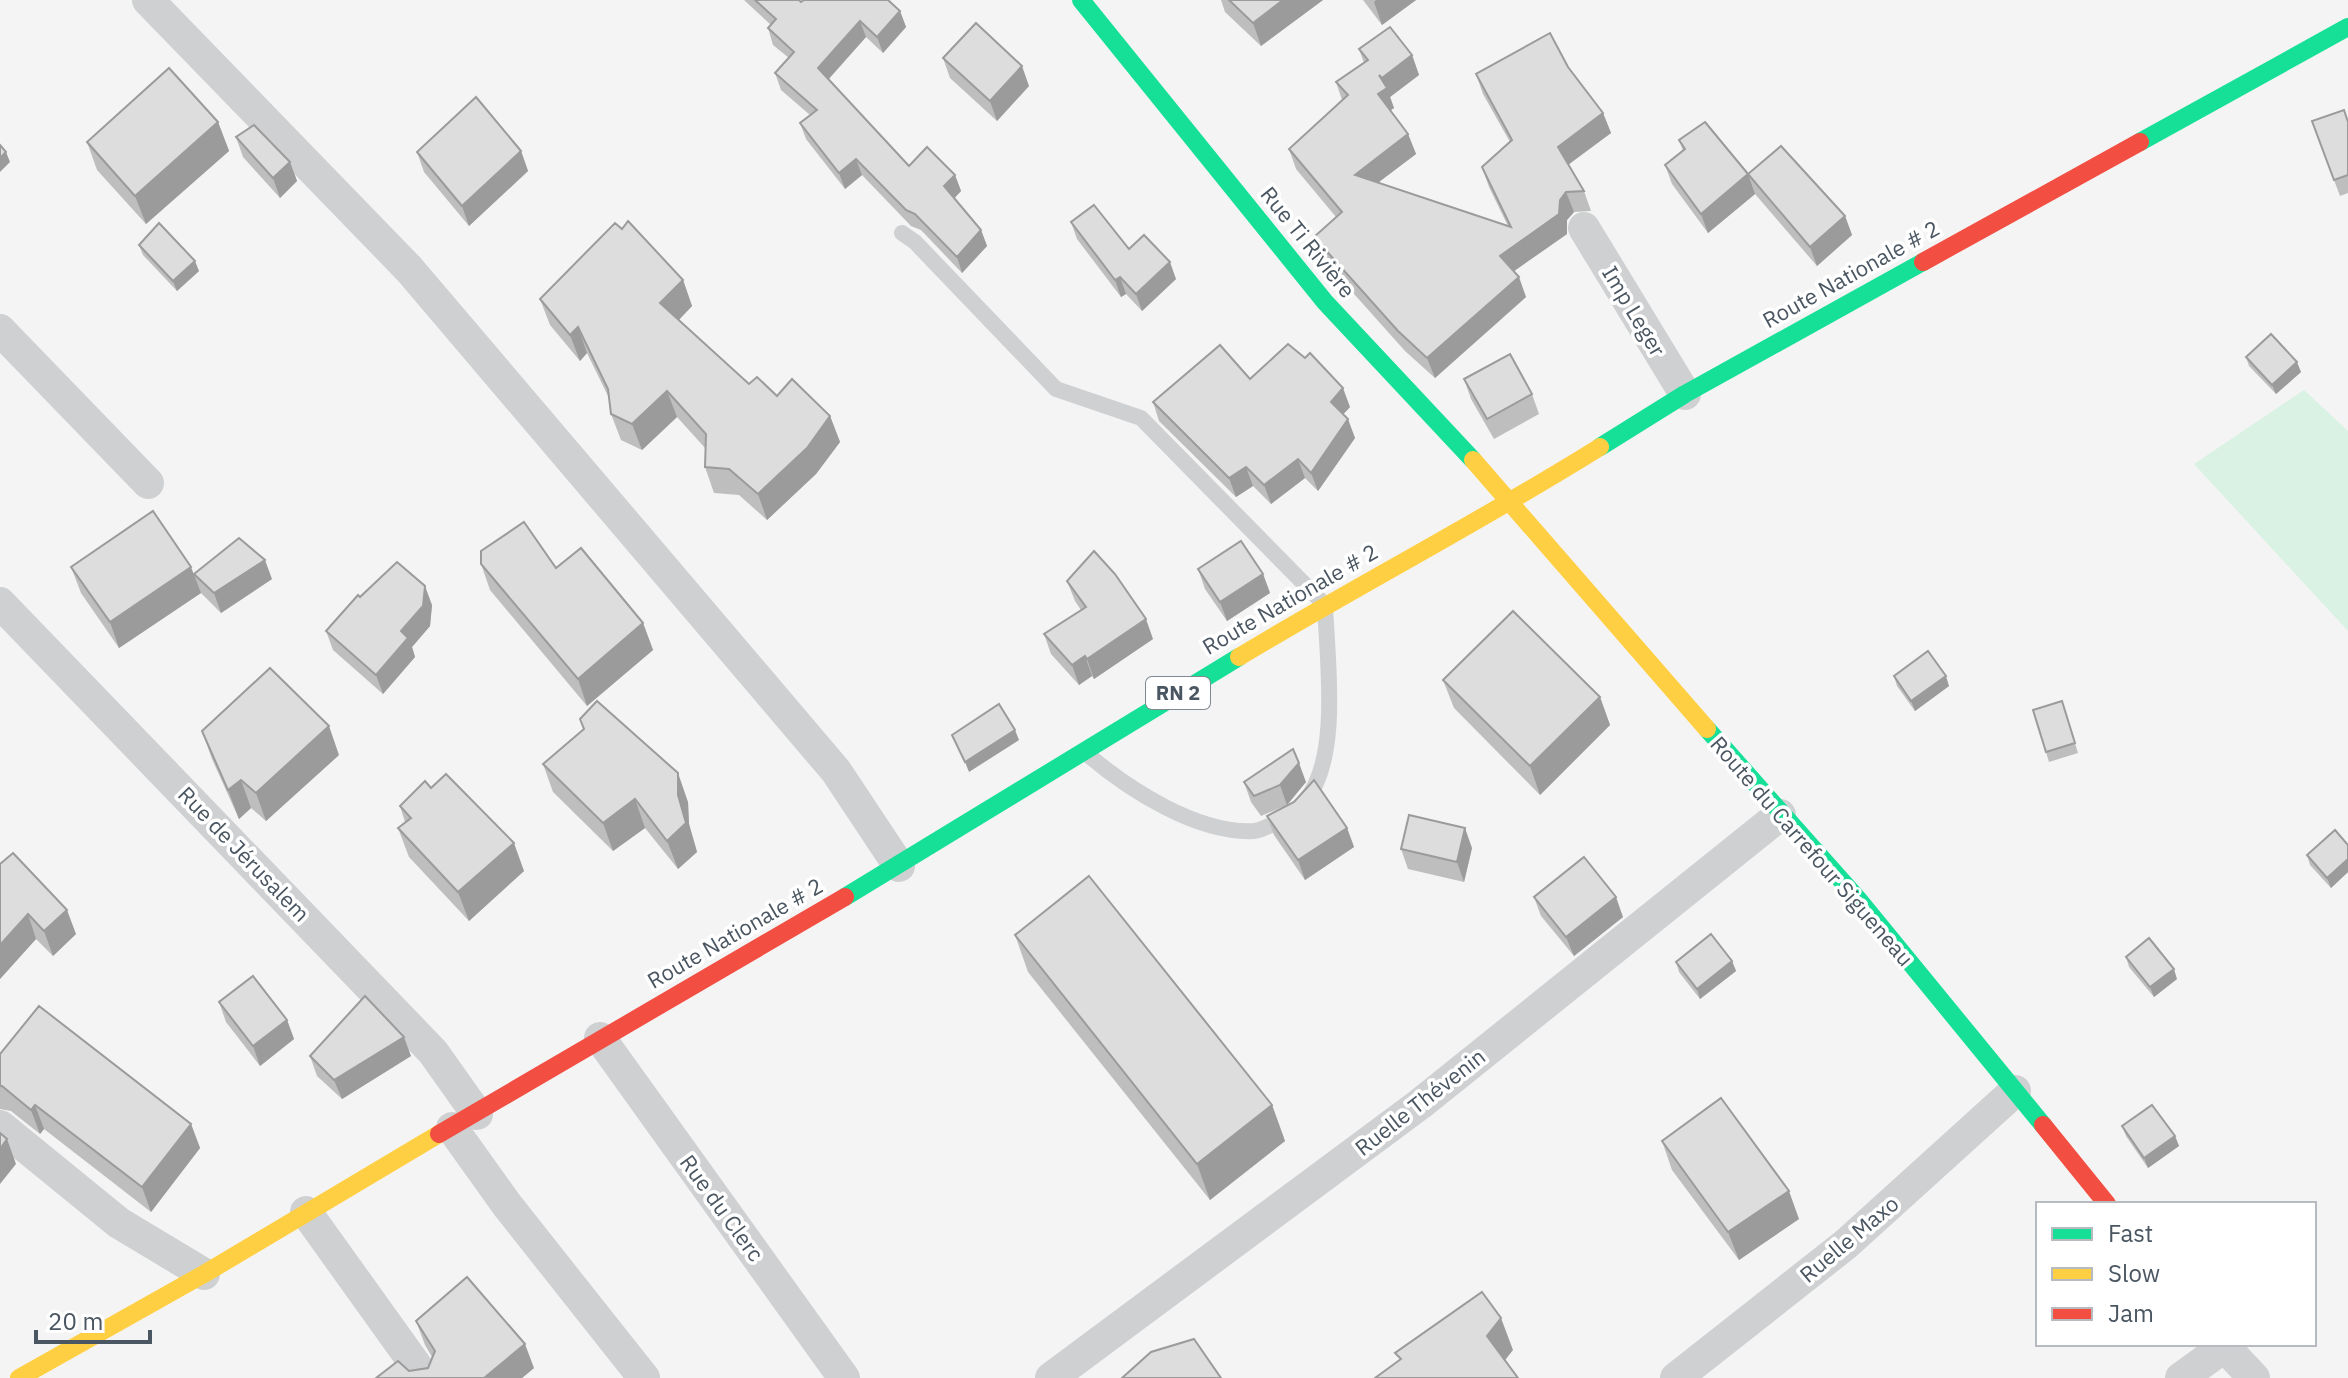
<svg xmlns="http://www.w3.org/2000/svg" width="2348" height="1378" font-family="'IBM Plex Sans',sans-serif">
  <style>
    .green { fill: #d9f2e3 }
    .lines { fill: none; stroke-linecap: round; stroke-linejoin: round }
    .lane { stroke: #ced0d2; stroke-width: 16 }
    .street { stroke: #ced0d2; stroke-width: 32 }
    .fast { stroke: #16e098; stroke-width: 18 }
    .slow { stroke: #ffcf43; stroke-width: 18 }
    .jam { stroke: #f24e42; stroke-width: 18 }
    .wall { fill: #bebebf }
    .shaded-wall { fill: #9b9b9b }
    .building { fill: #ddddde; stroke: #9b9b9b; stroke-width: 2 }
    .labels { text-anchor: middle; stroke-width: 7; stroke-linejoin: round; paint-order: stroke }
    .shield { fill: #fff; stroke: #808990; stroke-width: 2 }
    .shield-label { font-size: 20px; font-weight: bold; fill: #4a5661 }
    .street-label { font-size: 22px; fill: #4a5661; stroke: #fff }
  </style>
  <rect width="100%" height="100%" fill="#f4f4f4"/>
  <!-- green -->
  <polygon class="green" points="2304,390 2348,431 2348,631 2194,464"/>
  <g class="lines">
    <!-- lane -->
    <g class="lane">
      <path d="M902,233L915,242L1056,389L1141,418L1325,605C1327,659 1341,759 1305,801"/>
      <path d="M1087,754C1128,789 1197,834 1254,831C1264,830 1278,821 1288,816"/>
    </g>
    <!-- street -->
    <g class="street">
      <polyline points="148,0 409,269 836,771 899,866"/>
      <polyline points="1584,228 1685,394"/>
      <polyline points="0,330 148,483"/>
      <polyline points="0,603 433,1052 477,1114"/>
      <polyline points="600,1038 844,1378"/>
      <polyline points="0,1126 119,1223 204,1274"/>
      <polyline points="452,1128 507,1205 644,1378"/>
      <polyline points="306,1212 425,1378"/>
      <polyline points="2222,1344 2254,1378"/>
      <polyline points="1051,1378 1420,1104 1780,815"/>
      <polyline points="1676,1378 1846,1244 2015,1091"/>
      <polyline points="2181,1378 2224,1347"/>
    </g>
    <!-- fast -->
    <g class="fast">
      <polyline points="1081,0 1325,302 1473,460"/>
      <polyline points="2140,142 2348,27"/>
      <polyline points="1600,447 1685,394 1923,262"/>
      <polyline points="1707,729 1858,899 2043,1125"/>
      <polyline points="845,897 1239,657"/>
    </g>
    <!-- slow -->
    <g class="slow">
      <polyline points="1473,460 1707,729"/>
      <path d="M1239,657C1358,585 1482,521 1600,447"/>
      <polyline points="19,1378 204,1274 439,1134"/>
    </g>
    <!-- jam -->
    <g class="jam">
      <polyline points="1923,262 2140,142"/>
      <polyline points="2043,1125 2107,1204"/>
      <polyline points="439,1134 845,897"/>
    </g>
  </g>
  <!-- wall -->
  <g class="wall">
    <polygon points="744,0 799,0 801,2 900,11 906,27 883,53 866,37 829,79 909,166 955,175 961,191 954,198 981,230 987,246 962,273 921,230 911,226 862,175 845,189 806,139 800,123 810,115 781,90 775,73 789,58 773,45 768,28 771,25"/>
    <polygon points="1221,0 1323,0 1261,46 1225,12"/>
    <polygon points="1363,0 1416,0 1382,25"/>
    <polygon points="1359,49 1412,55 1419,75 1390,97 1394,108 1390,110 1408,134 1416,154 1378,182 1508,226 1489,187 1482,167 1510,142 1483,94 1476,74 1568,67 1603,113 1611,133 1568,165 1584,191 1591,211 1574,212 1567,220 1567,234 1514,271 1526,297 1435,378 1405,351 1321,257 1314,237 1336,217 1296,169 1289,149 1342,100 1336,82 1364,63"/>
    <polygon points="943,58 1029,86 997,121 950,78"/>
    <polygon points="2312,121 2348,122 2348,193 2340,196"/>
    <polygon points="218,122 229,151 146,224 97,170 87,142"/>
    <polygon points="236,137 290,162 297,181 280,198 243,157"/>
    <polygon points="1679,140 1748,174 1845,216 1852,235 1817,266 1755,194 1708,233 1672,184 1665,165 1683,151"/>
    <polygon points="521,151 528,171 469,226 424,172 417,152"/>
    <polygon points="1071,222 1129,249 1176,279 1142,311 1126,294 1121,297 1077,239"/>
    <polygon points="139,245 199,271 177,291 143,255"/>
    <polygon points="683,280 692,306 679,320 749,384 830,416 840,442 816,474 767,520 739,495 714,493 705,467 706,449 677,417 642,450 621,440 611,414 609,398 587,353 580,361 550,325 540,299"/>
    <polygon points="2246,357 2301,372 2276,394 2249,366"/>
    <polygon points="1250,379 1350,407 1343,414 1355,438 1318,491 1305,478 1271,504 1253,486 1236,497 1159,421 1153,402"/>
    <polygon points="1464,379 1532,394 1539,414 1494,439 1471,399"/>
    <polygon points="481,564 556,568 643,623 653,650 587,706 490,590"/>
    <polygon points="71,567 194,574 272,579 221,613 201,593 119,648 81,593"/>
    <polygon points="1198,569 1263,574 1270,593 1227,621 1205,589"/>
    <polygon points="1067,581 1153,639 1094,679 1092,676 1079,685 1051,654 1044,634 1081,610 1075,601"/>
    <polygon points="360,597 432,605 430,626 412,647 415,657 383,694 333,650 326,631"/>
    <polygon points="1894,676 1949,686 1915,711 1897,686"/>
    <polygon points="1443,680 1600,697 1610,725 1540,795 1454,708"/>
    <polygon points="2062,701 2078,753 2049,762 2046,752"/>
    <polygon points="202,731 339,755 266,821 251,808 239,819 212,759"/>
    <polygon points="543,764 688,802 689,824 697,852 678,869 645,828 613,851 553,792"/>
    <polygon points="1244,782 1306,782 1287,805 1261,816 1251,802"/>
    <polygon points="400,806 524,871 469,921 409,857 398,828 405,822"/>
    <polygon points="1267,816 1347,828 1354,847 1305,880 1274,835"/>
    <polygon points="2348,845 2348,872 2331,888 2310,865 2307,855"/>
    <polygon points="1472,848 1464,882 1408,869 1401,849"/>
    <polygon points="0,864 76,934 53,956 36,939 0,979"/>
    <polygon points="1534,897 1623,917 1574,956 1541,916"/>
    <polygon points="1015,935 1272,1105 1285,1141 1210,1200 1028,972"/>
    <polygon points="2126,957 2177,979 2154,997 2129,967"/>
    <polygon points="1732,961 1736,971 1700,999 1679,972 1676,962"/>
    <polygon points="219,1002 287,1020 294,1039 260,1066 226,1022"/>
    <polygon points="0,1054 191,1124 200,1148 151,1212 44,1129 40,1134 11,1111 0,1109"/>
    <polygon points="310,1056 411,1056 342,1099 317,1076"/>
    <polygon points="2122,1126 2175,1136 2179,1146 2148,1168 2126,1136"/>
    <polygon points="1662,1141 1799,1219 1739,1260 1672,1170"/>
    <polygon points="416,1321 534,1368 522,1378 376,1378 428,1368 432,1357 425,1345"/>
  </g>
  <!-- shaded-wall -->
  <g class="shaded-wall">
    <polygon points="1283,0 1323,0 1261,46 1253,23"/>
    <polygon points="1376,0 1416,0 1382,25 1374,2"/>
    <polygon points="900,11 906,27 883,53 877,37"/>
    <polygon points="860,21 866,37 824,84 818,68"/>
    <polygon points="1412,55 1419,75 1390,97 1394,108 1385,114 1378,94 1382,78"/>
    <polygon points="1022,66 1029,86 997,121 990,101"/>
    <polygon points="1603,113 1611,133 1565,167 1558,147"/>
    <polygon points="218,122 229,151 146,224 135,196"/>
    <polygon points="1408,134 1416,154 1362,195 1355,175"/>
    <polygon points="521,151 528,171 469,226 462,206"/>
    <polygon points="6,152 10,162 0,172 0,158"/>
    <polygon points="856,159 862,175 845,189 839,173"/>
    <polygon points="290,162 297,181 280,198 273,178"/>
    <polygon points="1748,174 1755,194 1708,233 1701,214"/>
    <polygon points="955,175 961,191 950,203 944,186"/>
    <polygon points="1566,192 1574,212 1567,220 1567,234 1507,276 1500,256"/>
    <polygon points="1845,216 1852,235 1817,266 1810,247"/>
    <polygon points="981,230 987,246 962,273 957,257"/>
    <polygon points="195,261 199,271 177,291 173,281"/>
    <polygon points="1170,262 1176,279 1142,311 1136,294"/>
    <polygon points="1120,277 1126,294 1121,297 1115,280"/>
    <polygon points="1519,277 1526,297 1435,378 1427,358"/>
    <polygon points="683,280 692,306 670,329 660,303"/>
    <polygon points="578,327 587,353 580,361 570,335"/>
    <polygon points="2297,362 2301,372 2276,394 2272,385"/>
    <polygon points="1343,388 1350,407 1338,420 1331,402"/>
    <polygon points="667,391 677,417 642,450 632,424"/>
    <polygon points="830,416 840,442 816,474 767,520 758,494"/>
    <polygon points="1348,419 1355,438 1318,491 1311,473"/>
    <polygon points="1298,459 1305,478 1271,504 1264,485"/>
    <polygon points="1246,467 1253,486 1236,497 1229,478"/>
    <polygon points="265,560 272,579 221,613 214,593"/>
    <polygon points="191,567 201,593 119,648 110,622"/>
    <polygon points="1263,574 1270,593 1227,621 1220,602"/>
    <polygon points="425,586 432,605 430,626 412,647 415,657 383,694 376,675"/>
    <polygon points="1146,619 1153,639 1094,679 1087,659"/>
    <polygon points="643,623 653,650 587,706 578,679"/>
    <polygon points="1085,656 1092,676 1079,685 1072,665"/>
    <polygon points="1946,676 1949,686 1915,711 1911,701"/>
    <polygon points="1600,697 1610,725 1540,795 1530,766"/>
    <polygon points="329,726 339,755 266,821 256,793"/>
    <polygon points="1015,730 1019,740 969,772 965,762"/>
    <polygon points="1299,763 1306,782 1287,805 1280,785"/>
    <polygon points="678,773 688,802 689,824 697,852 678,869 667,841"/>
    <polygon points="241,780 251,808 239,819 228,790"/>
    <polygon points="635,799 645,828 613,851 603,823"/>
    <polygon points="1347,828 1354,847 1305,880 1298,860"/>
    <polygon points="1465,828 1472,848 1464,882 1457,862"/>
    <polygon points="514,843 524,871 469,921 458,892"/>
    <polygon points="2348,859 2348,872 2331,888 2327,878"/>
    <polygon points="1616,897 1623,917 1574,956 1566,937"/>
    <polygon points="67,910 76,934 53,956 44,931"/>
    <polygon points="28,914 36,939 0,979 0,945"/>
    <polygon points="1732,961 1736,971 1700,999 1697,989"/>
    <polygon points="2174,969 2177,979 2154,997 2150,987"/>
    <polygon points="287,1020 294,1039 260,1066 253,1046"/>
    <polygon points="404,1037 411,1056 342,1099 334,1080"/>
    <polygon points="35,1105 44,1129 40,1134 31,1110"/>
    <polygon points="1272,1105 1285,1141 1210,1200 1197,1164"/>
    <polygon points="191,1124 200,1148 151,1212 142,1187"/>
    <polygon points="2175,1136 2179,1146 2148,1168 2144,1158"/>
    <polygon points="7,1139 16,1164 0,1184 0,1149"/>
    <polygon points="1789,1191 1799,1219 1739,1260 1728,1232"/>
    <polygon points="1501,1318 1513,1350 1499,1368 1487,1336"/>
    <polygon points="525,1344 534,1368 522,1378 484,1378"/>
  </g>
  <!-- building -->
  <g class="building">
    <polygon points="755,0 799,0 801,2 804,0 888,0 900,11 877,37 860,21 818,68 909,166 927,147 955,175 944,186 981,230 957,257 915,214 906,210 856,159 839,173 800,123 817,110 775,73 794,52 768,28 776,19"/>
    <polygon points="1229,0 1283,0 1253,23"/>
    <polygon points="976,23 1022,66 990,101 943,58"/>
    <polygon points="1390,27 1412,55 1382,78 1379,75 1387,88 1378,94 1408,134 1355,175 1511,227 1482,167 1512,140 1476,74 1550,33 1568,67 1603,113 1558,147 1584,191 1566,192 1560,200 1559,214 1500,256 1519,277 1427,358 1398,331 1314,237 1342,212 1289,149 1348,95 1336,82 1368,60 1359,49"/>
    <polygon points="169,68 218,122 135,196 87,142"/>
    <polygon points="476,97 521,151 462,206 417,152"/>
    <polygon points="2344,110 2348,122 2348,175 2334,180 2312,121"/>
    <polygon points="1705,122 1748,174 1701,214 1665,165 1685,149 1679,140"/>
    <polygon points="254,125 290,162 273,178 236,137"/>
    <polygon points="0,145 6,152 0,158"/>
    <polygon points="1781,146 1845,216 1810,247 1748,174"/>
    <polygon points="1094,205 1129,249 1144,235 1170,262 1136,294 1120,277 1115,280 1071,222"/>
    <polygon points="628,221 683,280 660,303 749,384 757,377 777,396 792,379 830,416 807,448 758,494 729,469 705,467 706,434 667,391 632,424 611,414 608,389 578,327 570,335 540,299 615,223 622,229"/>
    <polygon points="159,223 195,261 173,281 139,245"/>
    <polygon points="2271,334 2297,362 2272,385 2246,357"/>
    <polygon points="1288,344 1305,358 1310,353 1343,388 1331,402 1348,419 1311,473 1298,459 1264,485 1246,467 1229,478 1153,402 1220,345 1250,379"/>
    <polygon points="1510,354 1532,394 1487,419 1464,379"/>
    <polygon points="153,511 191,567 110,622 71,567"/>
    <polygon points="524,522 556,568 581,548 643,623 578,679 481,564 481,551"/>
    <polygon points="239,538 265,560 214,593 194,574"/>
    <polygon points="1241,541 1263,574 1220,602 1198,569"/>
    <polygon points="1094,551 1115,574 1146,619 1087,659 1085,656 1072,665 1044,634 1086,607 1067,581"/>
    <polygon points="397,562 425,586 423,606 401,631 408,638 376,675 326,631 358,595 360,597"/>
    <polygon points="1513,611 1600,697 1530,766 1443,680"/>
    <polygon points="1928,651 1946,676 1911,701 1894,676"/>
    <polygon points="270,668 329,726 256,793 241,780 228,790 202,731"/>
    <polygon points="597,701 678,773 678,795 686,823 667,841 635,799 603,823 543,764 584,729 580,719"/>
    <polygon points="2062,701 2075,743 2046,752 2033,710"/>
    <polygon points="999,704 1015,730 965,762 952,735"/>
    <polygon points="1293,749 1299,763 1280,785 1254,796 1244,782"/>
    <polygon points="446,774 514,843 458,892 398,828 411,818 400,806 425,781 431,788"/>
    <polygon points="1314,780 1347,828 1298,860 1267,816 1294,802"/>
    <polygon points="1409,815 1465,828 1457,862 1401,849"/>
    <polygon points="2335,830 2348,845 2348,859 2327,878 2307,855"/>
    <polygon points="13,853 67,910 44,931 28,914 0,945 0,864"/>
    <polygon points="1584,857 1616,897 1566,937 1534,897"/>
    <polygon points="1089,876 1272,1105 1197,1164 1015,935"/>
    <polygon points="1711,934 1732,961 1697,989 1676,962"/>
    <polygon points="2149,938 2174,969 2150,987 2126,957"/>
    <polygon points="253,976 287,1020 253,1046 219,1002"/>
    <polygon points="365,996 404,1037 334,1080 310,1056"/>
    <polygon points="39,1006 191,1124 142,1187 35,1105 31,1110 2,1086 0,1086 0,1054"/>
    <polygon points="1721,1098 1789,1191 1728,1232 1662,1141"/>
    <polygon points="2152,1105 2175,1136 2144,1158 2122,1126"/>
    <polygon points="0,1133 7,1139 0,1149"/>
    <polygon points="467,1277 525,1344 484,1378 376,1378 398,1361 409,1371 428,1368 435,1351 416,1321"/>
    <polygon points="1482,1292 1501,1318 1487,1336 1518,1378 1375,1378 1401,1359 1395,1353"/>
    <polygon points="1194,1339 1221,1378 1122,1378 1151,1352"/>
  </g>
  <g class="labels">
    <!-- shield labels -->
    <rect class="shield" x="1146" y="677" width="64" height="32" rx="6"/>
    <g class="shield-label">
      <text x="1178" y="700">RN 2</text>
    </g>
    <!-- street labels -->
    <g class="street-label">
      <text transform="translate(1308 242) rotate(51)" y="8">Rue Ti Rivière</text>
      <text transform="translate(1851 274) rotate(-29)" y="8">Route Nationale # 2</text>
      <text transform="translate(1634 311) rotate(59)" y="8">Imp Leger</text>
      <text transform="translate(1290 599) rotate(-30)" y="8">Route Nationale # 2</text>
      <text transform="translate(1812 851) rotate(49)" y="8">Route du Carrefour Sigueneau</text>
      <text transform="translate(244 854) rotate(46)" y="8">Rue de Jérusalem</text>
      <text transform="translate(735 933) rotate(-30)" y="8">Route Nationale # 2</text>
      <text transform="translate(1420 1102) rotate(-38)" y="8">Ruelle Thévenin</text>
      <text transform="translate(722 1208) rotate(54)" y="8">Rue du Clerc</text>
      <text transform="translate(1849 1239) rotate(-40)" y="8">Ruelle Maxo</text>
    </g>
  </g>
  <!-- legend -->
  <rect x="2036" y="1202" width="280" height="144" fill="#ffffff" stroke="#b7bbc0" stroke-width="2"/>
  <rect x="2052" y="1228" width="40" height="12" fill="#16e098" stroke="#b7bbc0" stroke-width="2"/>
  <text x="2108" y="1242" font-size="24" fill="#4a5661">Fast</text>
  <rect x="2052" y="1268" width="40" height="12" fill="#ffcf43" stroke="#b7bbc0" stroke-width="2"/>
  <text x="2108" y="1282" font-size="24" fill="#4a5661">Slow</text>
  <rect x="2052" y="1308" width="40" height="12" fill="#f24e42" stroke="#b7bbc0" stroke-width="2"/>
  <text x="2108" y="1322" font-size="24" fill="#4a5661">Jam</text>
  <!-- scale -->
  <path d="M36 1330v12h114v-12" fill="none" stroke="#4a5661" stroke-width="4"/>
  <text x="48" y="1330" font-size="24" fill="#4a5661" stroke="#ffffff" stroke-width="6" paint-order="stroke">20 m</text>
</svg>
